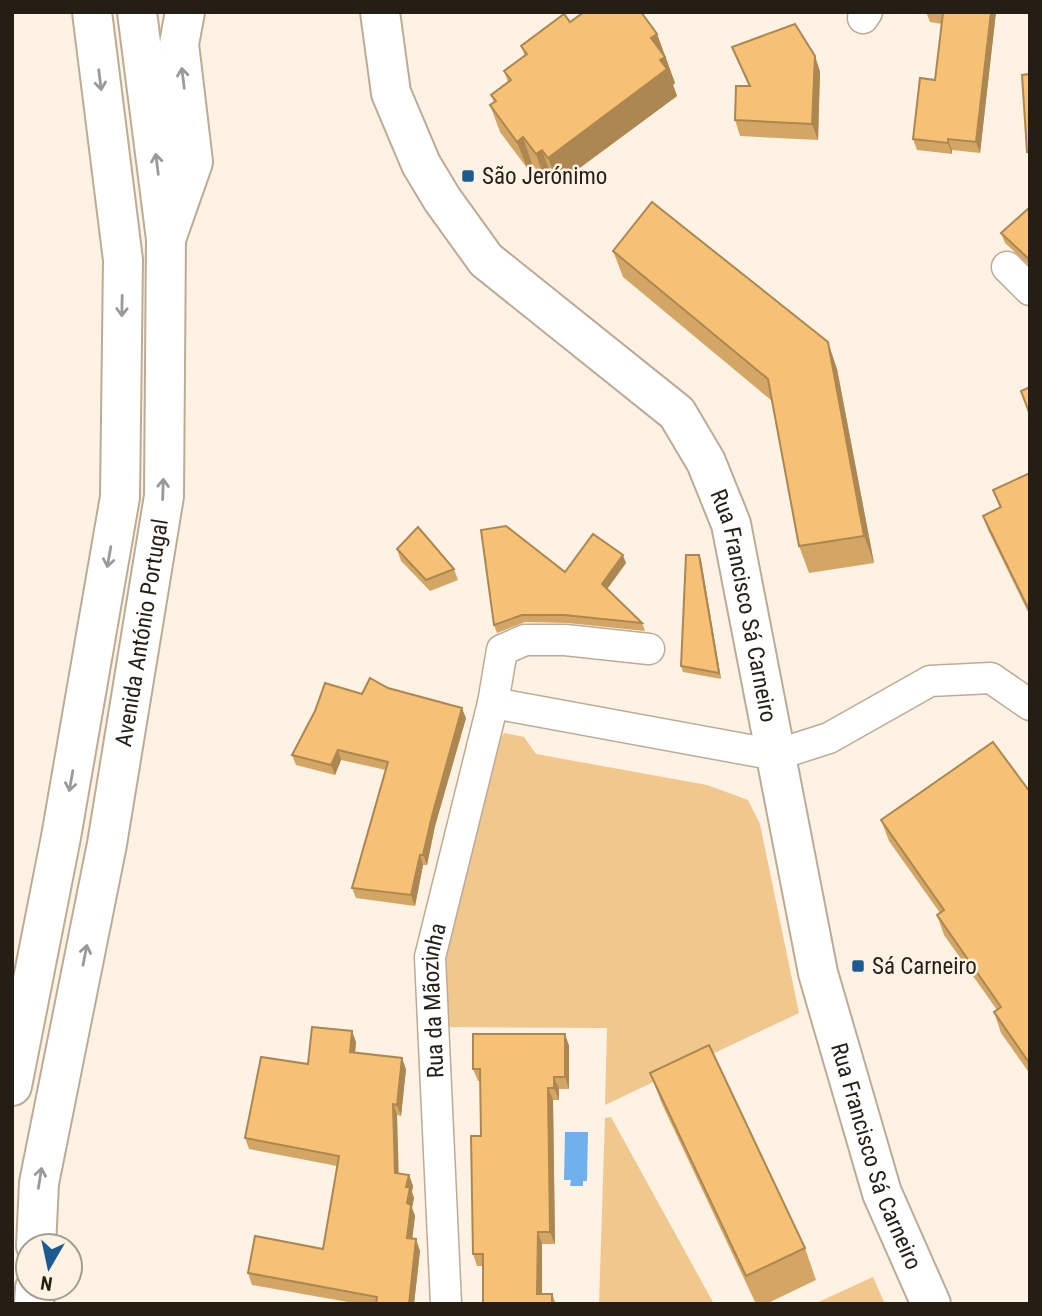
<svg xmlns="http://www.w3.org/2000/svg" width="1042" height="1316" font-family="'Roboto Condensed',sans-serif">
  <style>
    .green { fill: #f0c78d }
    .water { fill: #6fb0ed }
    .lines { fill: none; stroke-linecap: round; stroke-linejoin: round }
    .street-casing { stroke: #bdac95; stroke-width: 33 }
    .secondary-casing { stroke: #bdac95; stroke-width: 42 }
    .primary-casing { stroke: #bdac95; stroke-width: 42 }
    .street { stroke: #fff; stroke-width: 30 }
    .secondary { stroke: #fff; stroke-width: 38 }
    .primary { stroke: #fff; stroke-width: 38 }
    .wall { fill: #d4a665 }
    .shaded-wall { fill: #ac8752 }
    .building { fill: #f6c175; stroke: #ac8752; stroke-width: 2 }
    .oneway { stroke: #9c9a96 }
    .poi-dot { fill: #1b5b91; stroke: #fdf2e4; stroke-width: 2.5 }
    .labels { text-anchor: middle; stroke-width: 5; stroke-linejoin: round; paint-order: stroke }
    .poi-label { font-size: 23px; fill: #241e15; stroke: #fdf2e4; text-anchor: start }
    .street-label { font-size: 23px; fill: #241e15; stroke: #fdf2e4 }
  </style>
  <rect width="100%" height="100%" fill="#fdf2e4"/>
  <!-- green -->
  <g class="green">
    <polygon points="504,733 524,737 536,754 707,785 748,800 760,824 799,1013 605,1105 607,1028 445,1027 443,958 485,800 495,748"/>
    <polygon points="611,1117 714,1304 599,1304 605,1118"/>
    <polygon points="873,1277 885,1304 814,1304"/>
  </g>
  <!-- water -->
  <polygon class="water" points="565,1132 588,1132 587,1181 583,1181 583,1186 570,1186 571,1180 564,1180"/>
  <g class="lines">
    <!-- street casing -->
    <g class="street-casing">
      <g id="street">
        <polyline points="863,18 867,12"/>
        <polyline points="1007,267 1030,290"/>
        <polyline points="493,703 502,650 525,640 565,640 649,649"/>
        <path id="s1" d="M446,1304L430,957L493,703L776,755L829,738L930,681L991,678L1030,705"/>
      </g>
    </g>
    <!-- secondary casing -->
    <g class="secondary-casing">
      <g id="secondary">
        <path id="s2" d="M380,12L391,93L421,164L442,199L486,260L677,413L706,462L731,524L818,973L882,1193L931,1304"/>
        <polyline points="166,239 193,162 179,44 185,12"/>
      </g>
    </g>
    <!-- primary casing -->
    <g class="primary-casing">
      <g id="primary">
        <polyline points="12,1086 61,837 120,497 123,260 92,12"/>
        <path id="s3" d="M36,1246L39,1183L107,844L164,496L166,239L137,12"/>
        <polyline points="34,1304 35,1288"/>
      </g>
    </g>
    <!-- street -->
    <use href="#street" class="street"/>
    <!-- secondary -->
    <use href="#secondary" class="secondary"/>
    <!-- primary -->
    <use href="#primary" class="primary"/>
  </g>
  <!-- wall -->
  <g class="wall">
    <polygon points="926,12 996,12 980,153 952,150 952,154 917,150 913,139 935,80 942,24 930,22"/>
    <polygon points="570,22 657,34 675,83 673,85 677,96 558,184 552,177 545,181 532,164 527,168 500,132 490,105 494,102 491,95 508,82 504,71 525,56 521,46"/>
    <polygon points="732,47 815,56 820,72 818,140 740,136 735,120 749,86"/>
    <polygon points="1030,207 1030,266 1005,243 1001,233"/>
    <polygon points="613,251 837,369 874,563 809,573 799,546 772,401 623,277"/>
    <polygon points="1030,473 1030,616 988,530 983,516 1000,508 993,490"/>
    <polygon points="397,549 454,569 458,580 430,591 401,561"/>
    <polygon points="699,555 701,560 721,679 683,672 681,666"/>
    <polygon points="626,563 607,589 642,623 645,631 567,623 525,622 497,633 494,625 565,572"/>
    <polygon points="388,688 466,718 435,826 427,865 423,865 415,906 356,898 352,888 386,770 341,760 335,775 296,765 292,755 362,694"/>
    <polygon points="1030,792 1030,1074 1001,1033 994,1012 997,1010 944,935 937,915 940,913 889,841 881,820"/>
    <polygon points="565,1034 569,1046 569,1089 559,1089 559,1100 553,1100 555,1244 542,1244 542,1294 552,1294 556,1304 483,1304 483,1266 477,1266 473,1254 481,1136 480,1081 478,1081 473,1069"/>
    <polygon points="356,1042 355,1053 406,1069 401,1116 397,1115 398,1173 409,1175 413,1186 412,1192 414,1198 412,1208 415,1216 412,1239 420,1251 414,1304 359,1304 252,1285 248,1273 323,1249 337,1166 249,1149 245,1138 308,1064"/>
    <polygon points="650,1073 805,1248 816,1280 766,1304 756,1304 662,1104"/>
  </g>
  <!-- shaded-wall -->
  <g class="shaded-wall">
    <polygon points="991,12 996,12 980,153 976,142"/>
    <polygon points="657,34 675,83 673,85 677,96 558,184 548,158 651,38"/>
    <polygon points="815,56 820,72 818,140 812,124"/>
    <polygon points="523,137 532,164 527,168 517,142"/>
    <polygon points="948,139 952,150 952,154 948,143"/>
    <polygon points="542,150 552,177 545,181 536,154"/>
    <polygon points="828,342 837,369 874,563 864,536"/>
    <polygon points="623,555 626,563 605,592 602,584"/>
    <polygon points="699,555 701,560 721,679 719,673"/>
    <polygon points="462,708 466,718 435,826 427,865 423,855 432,816"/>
    <polygon points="338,750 341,760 335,775 331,765"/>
    <polygon points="420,855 423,865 415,906 411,895"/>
    <polygon points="352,1031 356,1042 354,1064 350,1052"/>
    <polygon points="565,1034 569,1046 569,1089 565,1077"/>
    <polygon points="402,1058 406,1069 401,1116 397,1105"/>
    <polygon points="554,1077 559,1089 559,1100 554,1088"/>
    <polygon points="548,1088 553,1100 555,1244 550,1232"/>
    <polygon points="393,1104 397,1115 399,1184 395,1173"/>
    <polygon points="409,1175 413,1186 412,1192 414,1198 412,1208 415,1216 411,1249 407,1238 406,1187"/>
    <polygon points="538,1232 542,1244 542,1304 537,1294"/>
    <polygon points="416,1239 420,1251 414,1304 409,1304"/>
  </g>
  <!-- building -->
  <g class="building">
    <polygon points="584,12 641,12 657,34 651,38 665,57 660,60 667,69 548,158 542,150 536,154 523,137 517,142 490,105 496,101 491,95 511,80 504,71 527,54 521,46 564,14 570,22"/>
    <polygon points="934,12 991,12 976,142 948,139 948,143 913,139 920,78 935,80 943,13"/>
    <polygon points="795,24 815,56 812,124 735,120 736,86 750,86 732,47"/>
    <polygon points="1030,74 1030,152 1027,152 1022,75"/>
    <polygon points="652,202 828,342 864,536 799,546 768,379 613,251"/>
    <polygon points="1030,207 1030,260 1001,233"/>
    <polygon points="1030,387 1030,415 1021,391"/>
    <polygon points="1030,473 1030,612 983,516 1001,507 993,490"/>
    <polygon points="506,526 565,572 593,534 623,555 602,584 642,623 564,615 522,615 494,625 481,530"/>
    <polygon points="418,527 454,569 426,580 397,549"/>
    <polygon points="686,555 699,555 719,673 681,666"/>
    <polygon points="370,678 388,688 462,708 432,816 423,855 420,855 411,895 352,888 388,762 338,750 331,765 292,755 315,711 325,683 362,694"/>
    <polygon points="993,742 1030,792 1030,1064 994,1012 1001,1007 937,915 944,910 881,820"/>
    <polygon points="312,1027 352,1031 350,1052 402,1058 397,1105 393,1104 395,1173 409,1175 406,1187 410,1187 407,1203 411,1205 407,1238 416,1239 409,1304 376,1304 377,1297 248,1273 255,1236 323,1249 339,1156 245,1138 261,1057 308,1064"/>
    <polygon points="473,1034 565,1034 565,1077 554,1077 554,1088 548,1088 550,1232 538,1232 537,1294 552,1294 552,1304 483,1304 483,1254 473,1254 471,1136 481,1136 480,1069 473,1069"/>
    <polygon points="709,1045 805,1248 746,1276 650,1073"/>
  </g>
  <!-- one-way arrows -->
  <defs><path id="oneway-shaft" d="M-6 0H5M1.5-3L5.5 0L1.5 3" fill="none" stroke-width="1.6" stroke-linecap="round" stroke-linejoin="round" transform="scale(1.75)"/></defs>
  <g class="oneway">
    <use href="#oneway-shaft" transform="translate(183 78) rotate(-97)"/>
    <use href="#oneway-shaft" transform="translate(100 80) rotate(83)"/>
    <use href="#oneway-shaft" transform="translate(157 164) rotate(-97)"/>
    <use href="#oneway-shaft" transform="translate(122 306) rotate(91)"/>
    <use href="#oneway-shaft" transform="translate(163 489) rotate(-88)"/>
    <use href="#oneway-shaft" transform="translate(109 557) rotate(100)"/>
    <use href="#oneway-shaft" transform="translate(71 781) rotate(100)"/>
    <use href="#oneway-shaft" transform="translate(85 955) rotate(-79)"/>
    <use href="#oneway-shaft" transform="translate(40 1178) rotate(-81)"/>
  </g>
  <!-- markers -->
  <g class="poi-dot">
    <rect x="461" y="169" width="14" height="14" rx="3.5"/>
    <rect x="851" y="959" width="14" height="14" rx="3.5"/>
  </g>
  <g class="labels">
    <!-- poi labels -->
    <g class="poi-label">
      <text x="482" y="184">São Jerónimo</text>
      <text x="872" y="974">Sá Carneiro</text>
    </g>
    <!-- street labels -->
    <g class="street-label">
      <text dy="8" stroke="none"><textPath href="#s2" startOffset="726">Rua Francisco Sá Carneiro</textPath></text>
      <text dy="8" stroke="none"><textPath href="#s3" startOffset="623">Avenida António Portugal</textPath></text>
      <text dy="8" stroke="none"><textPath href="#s1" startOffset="304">Rua da Mãozinha</textPath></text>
      <text dy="8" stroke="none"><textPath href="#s2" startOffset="1293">Rua Francisco Sá Carneiro</textPath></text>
    </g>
  </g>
  <!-- border -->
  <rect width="1042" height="1316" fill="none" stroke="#241e15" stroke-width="28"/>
  <!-- north arrow -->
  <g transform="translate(49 1267) rotate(189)"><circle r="33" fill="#fdf2e4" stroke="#a69d91" stroke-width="2"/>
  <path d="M0-5L12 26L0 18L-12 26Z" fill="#1b5b91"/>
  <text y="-10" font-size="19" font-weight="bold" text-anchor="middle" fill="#241e15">N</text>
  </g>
</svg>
